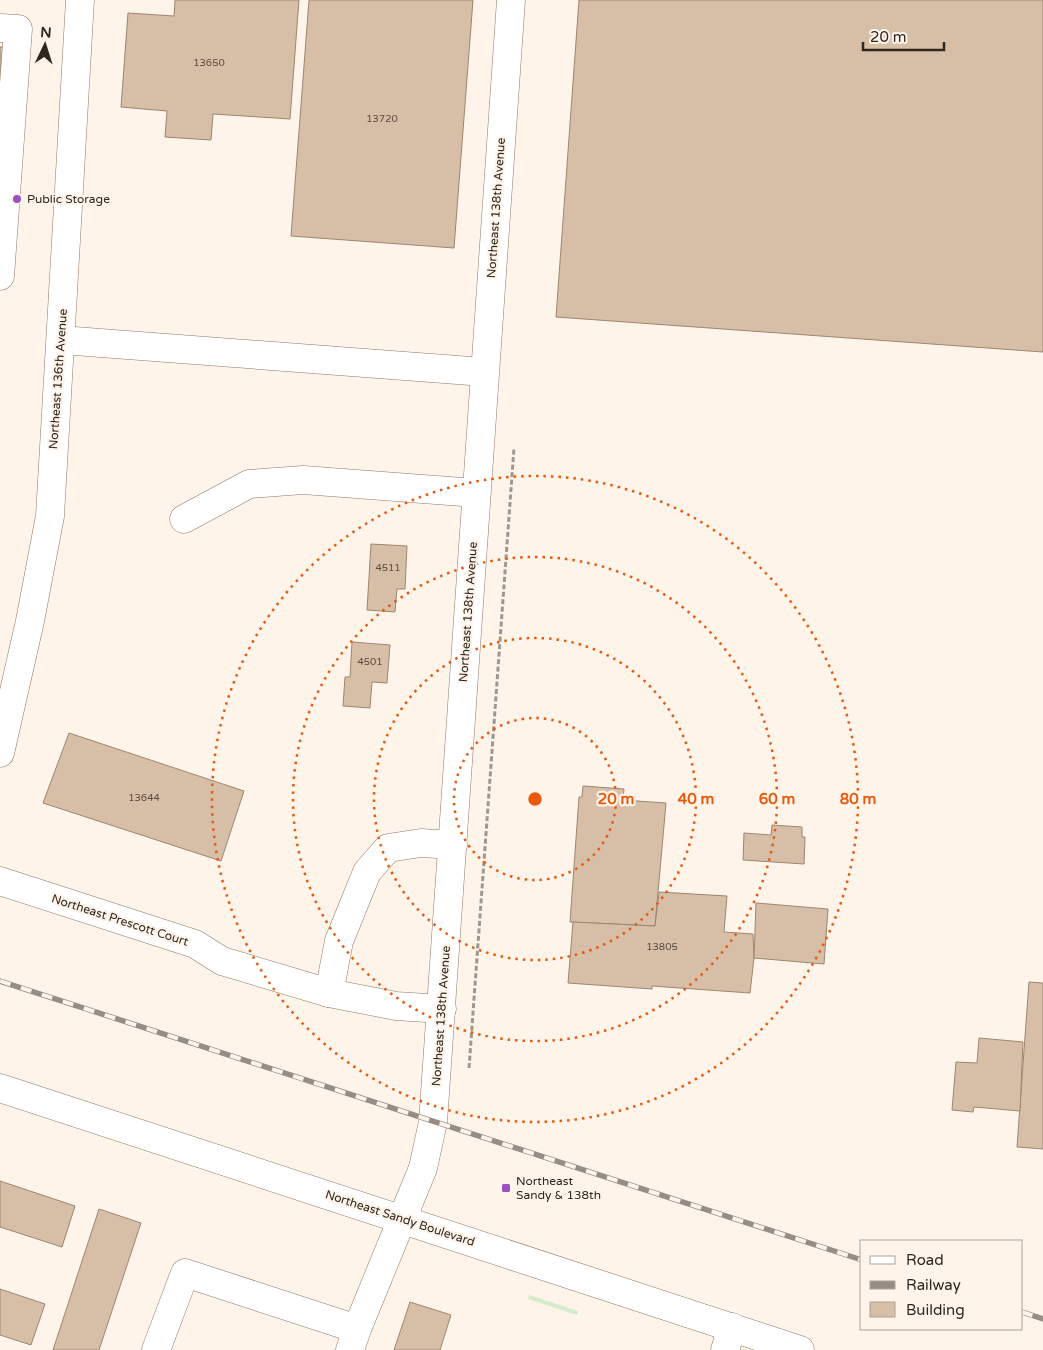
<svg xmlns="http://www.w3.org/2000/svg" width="1043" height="1350" font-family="'Varela Round',sans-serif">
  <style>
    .green { fill: #d3edcb }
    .building { fill: #d6bea7; stroke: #9d8670 }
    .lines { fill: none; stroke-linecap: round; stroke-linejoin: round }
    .minor-casing { stroke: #8f7963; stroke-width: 29 }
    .major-casing { stroke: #8f7963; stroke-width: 29 }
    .path { stroke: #a0968d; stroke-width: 3; stroke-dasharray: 5 2.5; stroke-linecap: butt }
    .minor { stroke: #fff; stroke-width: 28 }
    .major { stroke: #fff; stroke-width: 28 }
    .rail-casing { stroke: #978d84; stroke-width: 5.5 }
    .rail { stroke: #fef4ea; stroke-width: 4; stroke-dasharray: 11; stroke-linecap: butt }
    .ring { fill: none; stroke: #e8590c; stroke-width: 2.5; stroke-dasharray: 2.5 5 }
    .poi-dot { fill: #9c50c2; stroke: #fef4ea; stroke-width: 2 }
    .labels { text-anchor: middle; stroke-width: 4.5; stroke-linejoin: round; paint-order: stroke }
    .number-label { font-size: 10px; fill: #594c40 }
    .poi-label { font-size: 12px; fill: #2f261d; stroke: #fef4ea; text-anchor: start }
    .street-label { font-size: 12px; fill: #2f261d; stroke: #fef4ea }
    .centre { fill: #e8590c; stroke: #fef4ea; stroke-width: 2.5 }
    .ring-label { font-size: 15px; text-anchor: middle; font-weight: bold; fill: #e8590c; stroke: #fef4ea; stroke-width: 4.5; stroke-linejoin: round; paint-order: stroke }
  </style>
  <rect width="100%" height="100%" fill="#fef4ea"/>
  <!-- green -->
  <polygon class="green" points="529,1295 578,1311 577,1315 528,1299"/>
  <!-- building -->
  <g class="building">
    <polygon points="175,0 299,0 290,119 213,114 211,140 165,137 167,111 121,107 128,13 174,16"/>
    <polygon points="309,0 473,0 454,248 291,236"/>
    <polygon points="579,0 1043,0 1043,352 556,317"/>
    <polygon points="0,47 5,47 0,107"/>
    <polygon points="371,544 407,546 405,589 397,589 395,612 367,610"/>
    <polygon points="352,642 390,645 387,683 372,682 370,708 343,706 345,677 350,677"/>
    <polygon points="69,733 244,791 221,861 43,803"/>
    <polygon points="583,786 624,789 623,800 666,803 655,926 570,922 579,797 582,797"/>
    <polygon points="772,825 802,827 802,837 805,837 804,864 743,860 744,833 771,835"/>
    <polygon points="659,892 727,896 724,932 753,934 754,958 750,993 652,986 652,989 568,983 573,922 655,926"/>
    <polygon points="756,903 828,909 824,964 754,958"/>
    <polygon points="1029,982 1043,983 1043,1149 1017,1147"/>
    <polygon points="979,1038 1023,1042 1020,1111 974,1107 973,1112 952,1110 956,1062 977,1063"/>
    <polygon points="0,1181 75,1206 62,1247 0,1227"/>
    <polygon points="99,1209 141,1223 99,1350 53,1350"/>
    <polygon points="0,1289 45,1304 31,1345 0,1335"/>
    <polygon points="410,1302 451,1315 440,1350 394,1350"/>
  </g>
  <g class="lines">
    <!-- minor casing -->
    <g class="minor-casing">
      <g id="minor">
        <polyline points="0,28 18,29 0,276"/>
        <polyline points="61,340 484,372"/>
        <polyline points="184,519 249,484 303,480 476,493"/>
        <polyline points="0,753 30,621 50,516 80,0"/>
        <polyline points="0,881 195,944 222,961 329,993 396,1006 442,1009"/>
        <polyline points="329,993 339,941 367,872 388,848 421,843 453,845"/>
        <polyline points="156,1350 185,1273 357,1329"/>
        <polyline points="350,1350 357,1329 423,1168 433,1122 511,0"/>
        <polyline points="725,1350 732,1327"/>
      </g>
    </g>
    <!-- major casing -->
    <g class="major-casing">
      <polyline id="major" points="0,1088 800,1350"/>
    </g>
    <!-- path -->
    <polyline class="path" points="469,1068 514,448"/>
    <!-- minor -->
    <use href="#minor" class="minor"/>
    <!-- major -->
    <use href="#major" class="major"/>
    <!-- rail casing -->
    <g class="rail-casing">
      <g id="rail">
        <polyline points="0,981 862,1260"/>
        <polyline points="1022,1312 1043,1319"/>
      </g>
    </g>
    <!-- rail -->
    <use href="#rail" class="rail"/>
  </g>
  <!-- distance rings -->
  <g class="ring">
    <circle cx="535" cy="799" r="81"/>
    <circle cx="535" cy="799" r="161"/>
    <circle cx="535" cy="799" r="242"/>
    <circle cx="535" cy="799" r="323"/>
  </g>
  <!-- markers -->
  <g class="poi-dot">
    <circle cx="17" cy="199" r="5"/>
    <rect x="501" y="1183" width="10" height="10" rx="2.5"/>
  </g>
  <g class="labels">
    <!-- number labels -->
    <g class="number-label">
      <text x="209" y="66">13650</text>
      <text x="382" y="122">13720</text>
      <text x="388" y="571">4511</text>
      <text x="370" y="665">4501</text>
      <text x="144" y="801">13644</text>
      <text x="662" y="950">13805</text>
    </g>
    <!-- poi labels -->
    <g class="poi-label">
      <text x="27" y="203">Public Storage</text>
      <text x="516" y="1185">Northeast<tspan x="516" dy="14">Sandy &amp; 138th</tspan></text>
    </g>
    <!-- street labels -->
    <g class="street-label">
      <text transform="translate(496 208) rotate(-86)" y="4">Northeast 138th Avenue</text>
      <text transform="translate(58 379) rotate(-86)" y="4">Northeast 136th Avenue</text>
      <text transform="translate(468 612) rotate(-86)" y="4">Northeast 138th Avenue</text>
      <text transform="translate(120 920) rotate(18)" y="4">Northeast Prescott Court</text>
      <text transform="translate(441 1016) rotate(-86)" y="4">Northeast 138th Avenue</text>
      <text transform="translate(400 1218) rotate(18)" y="4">Northeast Sandy Boulevard</text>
    </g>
  </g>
  <circle cx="535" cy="799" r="8" class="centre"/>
  <g class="ring-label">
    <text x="616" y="804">20 m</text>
    <text x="696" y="804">40 m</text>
    <text x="777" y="804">60 m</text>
    <text x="858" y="804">80 m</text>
  </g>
  <!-- legend -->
  <rect x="860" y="1240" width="162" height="90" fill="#fef4ea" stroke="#aba298"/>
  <rect x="870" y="1256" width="25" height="8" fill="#ffffff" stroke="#aba298"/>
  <text x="906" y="1265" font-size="15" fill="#2f261d">Road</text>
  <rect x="870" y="1281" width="25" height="8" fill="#978d84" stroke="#aba298"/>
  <text x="906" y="1290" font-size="15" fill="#2f261d">Railway</text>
  <rect x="870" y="1302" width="25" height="15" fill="#d6bea7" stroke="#aba298"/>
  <text x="906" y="1315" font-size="15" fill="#2f261d">Building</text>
  <!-- north arrow -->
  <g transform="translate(45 45) rotate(4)" stroke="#fef4ea" stroke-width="4" paint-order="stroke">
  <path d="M0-4L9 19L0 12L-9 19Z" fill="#2f261d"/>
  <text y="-8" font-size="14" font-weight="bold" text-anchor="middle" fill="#2f261d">N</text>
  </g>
  <!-- scale -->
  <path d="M863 42v8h81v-8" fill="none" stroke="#2f261d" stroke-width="2.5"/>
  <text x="870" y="42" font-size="15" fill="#2f261d" stroke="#fef4ea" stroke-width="4" paint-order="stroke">20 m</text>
</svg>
